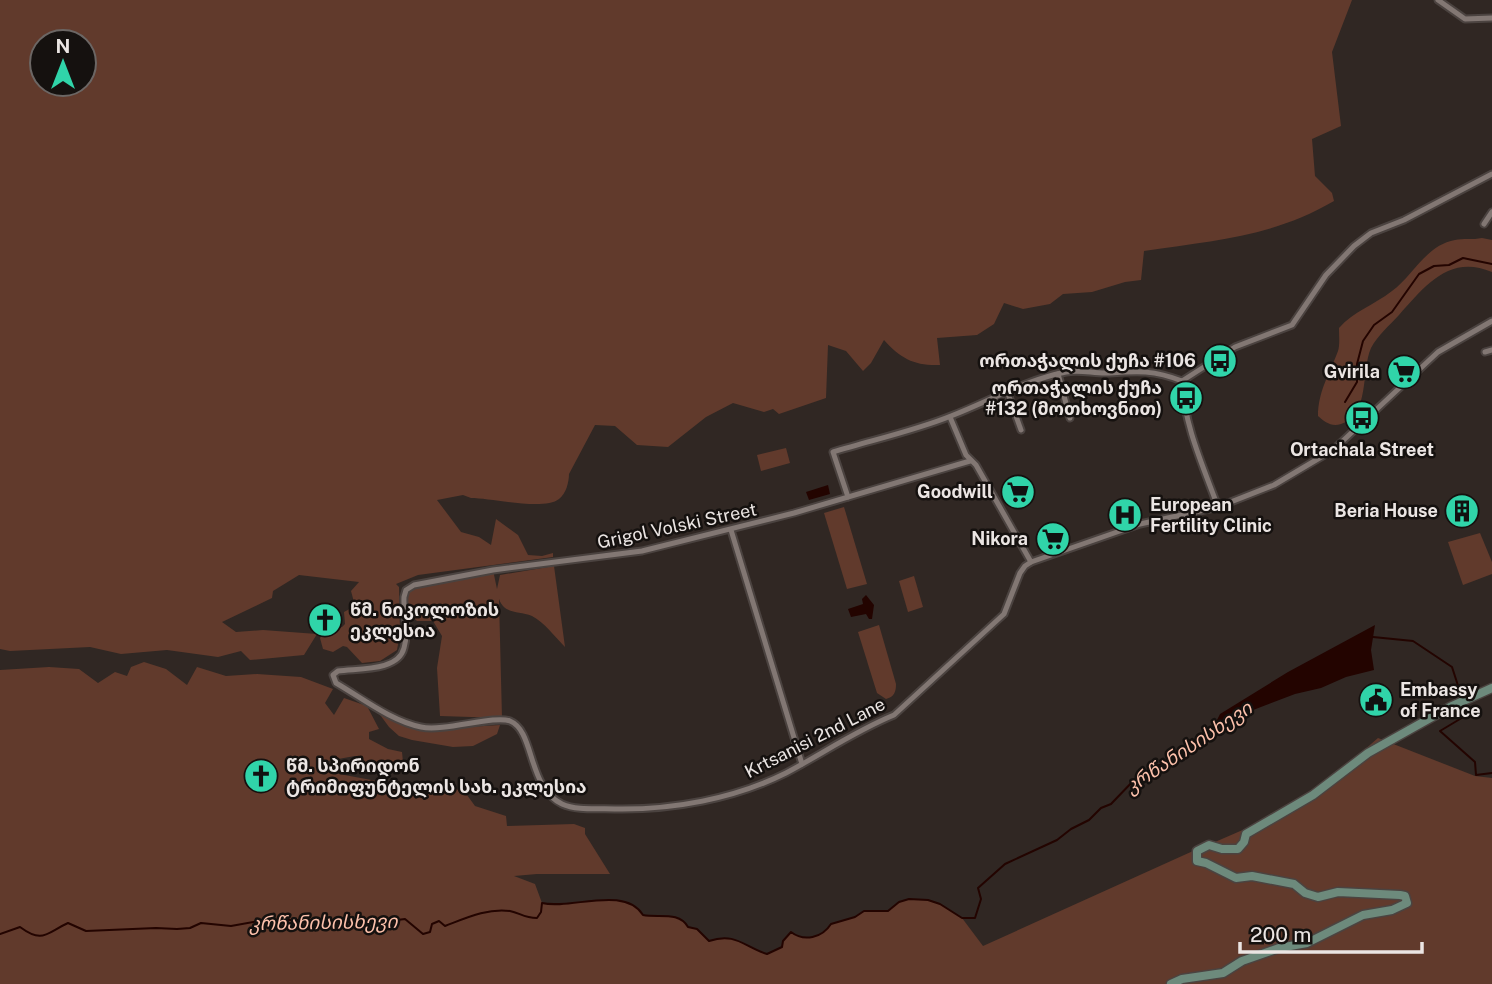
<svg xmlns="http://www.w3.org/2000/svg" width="1492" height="984" font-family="'Public Sans','Noto Sans Georgian',sans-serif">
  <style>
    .green { fill: #613a2c; fill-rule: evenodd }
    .water { fill: #230400 }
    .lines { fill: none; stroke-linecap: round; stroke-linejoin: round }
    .stream { stroke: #230400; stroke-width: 2 }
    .street-casing { stroke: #4b4340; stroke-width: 9 }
    .secondary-casing { stroke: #4b4340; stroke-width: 11 }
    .street { stroke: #827773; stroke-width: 5 }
    .secondary { stroke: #6d8a7c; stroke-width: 8 }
    .labels { text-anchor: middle; stroke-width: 5; stroke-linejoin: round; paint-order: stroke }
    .poi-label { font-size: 18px; font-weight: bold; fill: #ebe5e3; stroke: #15110f; text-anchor: end }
    .street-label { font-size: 18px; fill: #ebe5e3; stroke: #15110f }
    .water-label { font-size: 19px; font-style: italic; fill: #fdc1ab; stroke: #15110f }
  </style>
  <rect width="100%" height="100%" fill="#302723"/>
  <!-- green -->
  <g class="green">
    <path d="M0,0H1352L1332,52L1341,126L1312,139L1315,176L1332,193L1334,201C1270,238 1214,240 1144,251L1141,280L1125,282L1092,292L1063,294L1050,304L1023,309L1004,303L994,324L977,335L937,338L940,365C915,366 901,359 884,340L871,363L863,371L846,351L828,345L826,398L779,414L773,409L764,412L733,403L706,417L668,447L637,445L615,426L595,425L569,474C569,482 566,494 559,499C544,511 491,498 471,498L463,495L437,500L461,532L479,537L491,545L496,519L518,535L528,555L542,556L553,553V557L418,575L396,584L399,587L400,633L397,650L380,661L362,663L347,647L343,646L333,652L323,649L320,638L325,631L342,627L345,624L344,612L355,606L351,591L359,582L299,575L273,591L272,598L222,622L236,632L263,630L317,634L304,655L250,660L241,651L218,657L167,650L121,654L90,647L10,651L0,649ZM42,42H84V84H42Z"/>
    <path d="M1482,238L1492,240V272C1449,254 1425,286 1399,315C1389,326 1378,335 1371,348C1361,370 1370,416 1341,424C1331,427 1325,422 1318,416C1318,391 1330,373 1338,351C1340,345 1339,335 1339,328C1354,311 1374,305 1392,291C1413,276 1426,245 1455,240C1463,238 1473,240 1482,238Z"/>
    <polygon points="786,448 790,463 761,471 757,455"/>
    <polygon points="844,507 867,584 847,589 824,513"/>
    <polygon points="1480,533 1492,562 1492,574 1463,585 1448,542"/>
    <path d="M554,566L565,647C555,637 544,622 532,616C518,610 505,615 499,599L502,718L440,716L437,668L442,636L433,621H417L407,612L406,590L433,581L493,570L497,589L500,575Z"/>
    <polygon points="914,576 923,607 908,612 899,581"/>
    <path d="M879,625L896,684C896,692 894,697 886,699L877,693L858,632Z"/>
    <path d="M144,662L166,669L187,685L197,667L226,676L257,674L301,677L333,689L325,703L334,715L344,698L367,706L379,729L369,732V739L388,749L402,752L403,762H365L355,756L327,761L323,771L409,787L449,785L467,795L475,806L506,816L507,826L574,824L585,828V834L610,874H537L514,876L535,884L542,903C571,910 624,885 643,915C659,918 679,911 688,927L697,929L709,941C736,932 743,947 767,954L782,947L783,941L791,932C804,942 822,938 831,924L855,917L864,911H888L899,902L909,899L928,900L940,904L962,918L983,946L1193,851L1203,843L1215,842L1282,813L1320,788L1378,738L1475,776L1492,778V984H0V670L49,667L79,669L98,683L115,672L127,676L131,667Z"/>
    <polygon points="378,712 420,730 500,725 497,734 473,746 453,747 412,740 399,736 389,727"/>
  </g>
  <!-- water -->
  <g class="water">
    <polygon points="828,485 830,494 809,500 806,492"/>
    <polygon points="866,595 874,605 872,619 869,619 866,614 851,617 848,609 863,604 862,599"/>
    <polygon points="1375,625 1371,650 1374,670 1346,677 1321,688 1295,694 1222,722 1217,720 1220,714 1288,672"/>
  </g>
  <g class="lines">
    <!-- stream -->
    <g class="stream">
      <polyline points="1345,402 1357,382 1357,364 1363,341 1374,325 1392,312 1419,274 1434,266 1449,265 1463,258 1492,264"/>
      <polyline points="1373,637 1413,641 1452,667 1462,698"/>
      <polyline points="1463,704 1465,716 1440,731 1475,762 1476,775 1492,773"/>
      <path d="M0,934L20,927C43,944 46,933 68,923L86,931L156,928L177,929L190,928L201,923L231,926L265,920H305L315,925L355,921L365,924L405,919L423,934L430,932L432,924L439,921L445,926C466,918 487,908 510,911C520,913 524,918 537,918L541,912L542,903C571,910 624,885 643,915C659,918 679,911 688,927L697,929L709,941C736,932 744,947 767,954L782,947L783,941L791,932C804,942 822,938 831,924L855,917L864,911H888L899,902L909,899L928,900L940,904L962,918H975L981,899L978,888L1005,864L1057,840L1071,829L1089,820L1101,808L1111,804L1136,778L1157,766L1175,760L1196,739L1221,721"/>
    </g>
    <!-- street casing -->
    <g class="street-casing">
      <g id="street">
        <polyline points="1438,0 1465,19 1492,18"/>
        <polyline points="1484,224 1492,212"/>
        <polyline points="1485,352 1492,350"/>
        <polyline points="1058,374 1070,418"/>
        <polyline points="1182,381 1235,347 1292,325 1326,275 1354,246 1371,233 1404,220 1492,174"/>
        <path d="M1182,381C1184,425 1203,466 1218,507"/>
        <polyline points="1007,391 1021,430"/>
        <polyline points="950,417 966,455 976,465 1031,562"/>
        <path d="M970,461L794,513L642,551L493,570L414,585L406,590L404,597C403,613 409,632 404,648C398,672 357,668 338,671L333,675L336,683C362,698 391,721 421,727C444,732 494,715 510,721C535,731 527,787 562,804C577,811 599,808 615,809C672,810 734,799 786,773C822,754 855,731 894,715L1004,614L1020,573L1025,566L1031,562L1140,524L1218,507L1274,485L1333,450L1438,352L1492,321"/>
        <path d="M848,497L833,452C872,440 914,431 951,416C990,401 1025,380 1066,372C1081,369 1094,374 1109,373C1138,371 1154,370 1182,381"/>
        <polyline points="731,530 802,764"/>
      </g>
    </g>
    <!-- secondary casing -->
    <g class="secondary-casing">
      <polyline id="secondary" points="1171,984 1182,979 1223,973 1242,961 1279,948 1307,943 1363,915 1392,910 1407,903 1405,896 1400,895 1338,892 1318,897 1305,893 1294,884 1252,876 1236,878 1206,863 1197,861 1197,851 1209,845 1222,849 1238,849 1244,842 1246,834 1313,795 1368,753 1450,707 1492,688"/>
    </g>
    <!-- street -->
    <use href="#street" class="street"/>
    <!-- secondary -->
    <use href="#secondary" class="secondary"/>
  </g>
  <!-- icons -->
  <defs>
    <g id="bus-disc" transform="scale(1.75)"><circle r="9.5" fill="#30d4a9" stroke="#15110f"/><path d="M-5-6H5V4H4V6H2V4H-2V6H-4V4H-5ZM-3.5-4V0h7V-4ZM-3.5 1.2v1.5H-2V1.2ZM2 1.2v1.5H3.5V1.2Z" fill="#111"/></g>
    <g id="supermarket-disc" transform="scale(1.75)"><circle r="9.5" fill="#30d4a9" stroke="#15110f"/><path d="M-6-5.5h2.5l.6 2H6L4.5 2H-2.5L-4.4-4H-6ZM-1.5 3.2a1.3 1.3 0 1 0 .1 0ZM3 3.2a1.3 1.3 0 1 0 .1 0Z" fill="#111"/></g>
    <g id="building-disc" transform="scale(1.75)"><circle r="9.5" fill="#30d4a9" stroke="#15110f"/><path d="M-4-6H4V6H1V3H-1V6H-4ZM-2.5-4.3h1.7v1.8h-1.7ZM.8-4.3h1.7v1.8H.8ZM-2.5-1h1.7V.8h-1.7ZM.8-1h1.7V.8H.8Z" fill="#111"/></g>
    <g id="hospital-disc" transform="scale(1.75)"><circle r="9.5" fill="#30d4a9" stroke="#15110f"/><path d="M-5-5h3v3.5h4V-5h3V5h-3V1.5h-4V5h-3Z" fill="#111"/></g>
    <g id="church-disc" transform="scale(1.75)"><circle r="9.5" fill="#30d4a9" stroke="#15110f"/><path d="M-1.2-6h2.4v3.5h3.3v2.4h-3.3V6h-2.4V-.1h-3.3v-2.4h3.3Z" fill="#111"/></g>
    <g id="civic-disc" transform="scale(1.75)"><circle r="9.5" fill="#30d4a9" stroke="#15110f"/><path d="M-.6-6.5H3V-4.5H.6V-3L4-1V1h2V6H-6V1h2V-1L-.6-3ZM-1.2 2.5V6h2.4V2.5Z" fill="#111"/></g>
  </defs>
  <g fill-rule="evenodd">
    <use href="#bus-disc" x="1220" y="361"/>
    <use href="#supermarket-disc" x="1404" y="372"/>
    <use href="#bus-disc" x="1186" y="398"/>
    <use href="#bus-disc" x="1362" y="418"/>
    <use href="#supermarket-disc" x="1018" y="492"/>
    <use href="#building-disc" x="1462" y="511"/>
    <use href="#hospital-disc" x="1125" y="515"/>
    <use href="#supermarket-disc" x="1053" y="539"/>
    <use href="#church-disc" x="325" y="620"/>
    <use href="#civic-disc" x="1376" y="700"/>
    <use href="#church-disc" x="261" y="776"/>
  </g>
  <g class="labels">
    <!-- poi labels -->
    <g class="poi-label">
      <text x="1196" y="367">ორთაჭალის ქუჩა #106</text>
      <text x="1380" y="378">Gvirila</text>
      <text x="1162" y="394">ორთაჭალის ქუჩა<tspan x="1162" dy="21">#132 (მოთხოვნით)</tspan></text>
      <text x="1362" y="456" text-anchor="middle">Ortachala Street</text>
      <text x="993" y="498">Goodwill</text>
      <text x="1150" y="511" text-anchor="start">European<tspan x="1150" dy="21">Fertility Clinic</tspan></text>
      <text x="1438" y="517">Beria House</text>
      <text x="1028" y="545">Nikora</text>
      <text x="350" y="616" text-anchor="start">წმ. ნიკოლოზის<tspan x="350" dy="21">ეკლესია</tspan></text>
      <text x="1400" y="696" text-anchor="start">Embassy<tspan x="1400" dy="21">of France</tspan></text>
      <text x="286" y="772" text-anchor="start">წმ. სპირიდონ<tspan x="286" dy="21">ტრიმიფუნტელის სახ. ეკლესია</tspan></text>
    </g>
    <!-- street labels -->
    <g class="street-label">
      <text transform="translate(677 526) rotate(-12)" y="6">Grigol Volski Street</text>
      <text transform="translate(815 738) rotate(-27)" y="6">Krtsanisi 2nd Lane</text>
    </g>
    <!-- water labels -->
    <g class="water-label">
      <text transform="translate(1188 747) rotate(-34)" y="7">კრწანისისხევი</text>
      <text transform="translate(323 922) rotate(-1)" y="7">კრწანისისხევი</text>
    </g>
  </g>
  <!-- north arrow -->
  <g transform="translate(63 63)"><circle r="33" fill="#15110f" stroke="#6b6664" stroke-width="2"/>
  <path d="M0-5L12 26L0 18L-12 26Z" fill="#30d4a9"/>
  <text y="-10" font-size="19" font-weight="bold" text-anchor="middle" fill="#ebe5e3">N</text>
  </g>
  <!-- scale -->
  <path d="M1240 942v10h182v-10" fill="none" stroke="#ebe5e3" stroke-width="3.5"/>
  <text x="1250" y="942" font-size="21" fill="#ebe5e3" stroke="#15110f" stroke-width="5" paint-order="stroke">200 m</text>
</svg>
